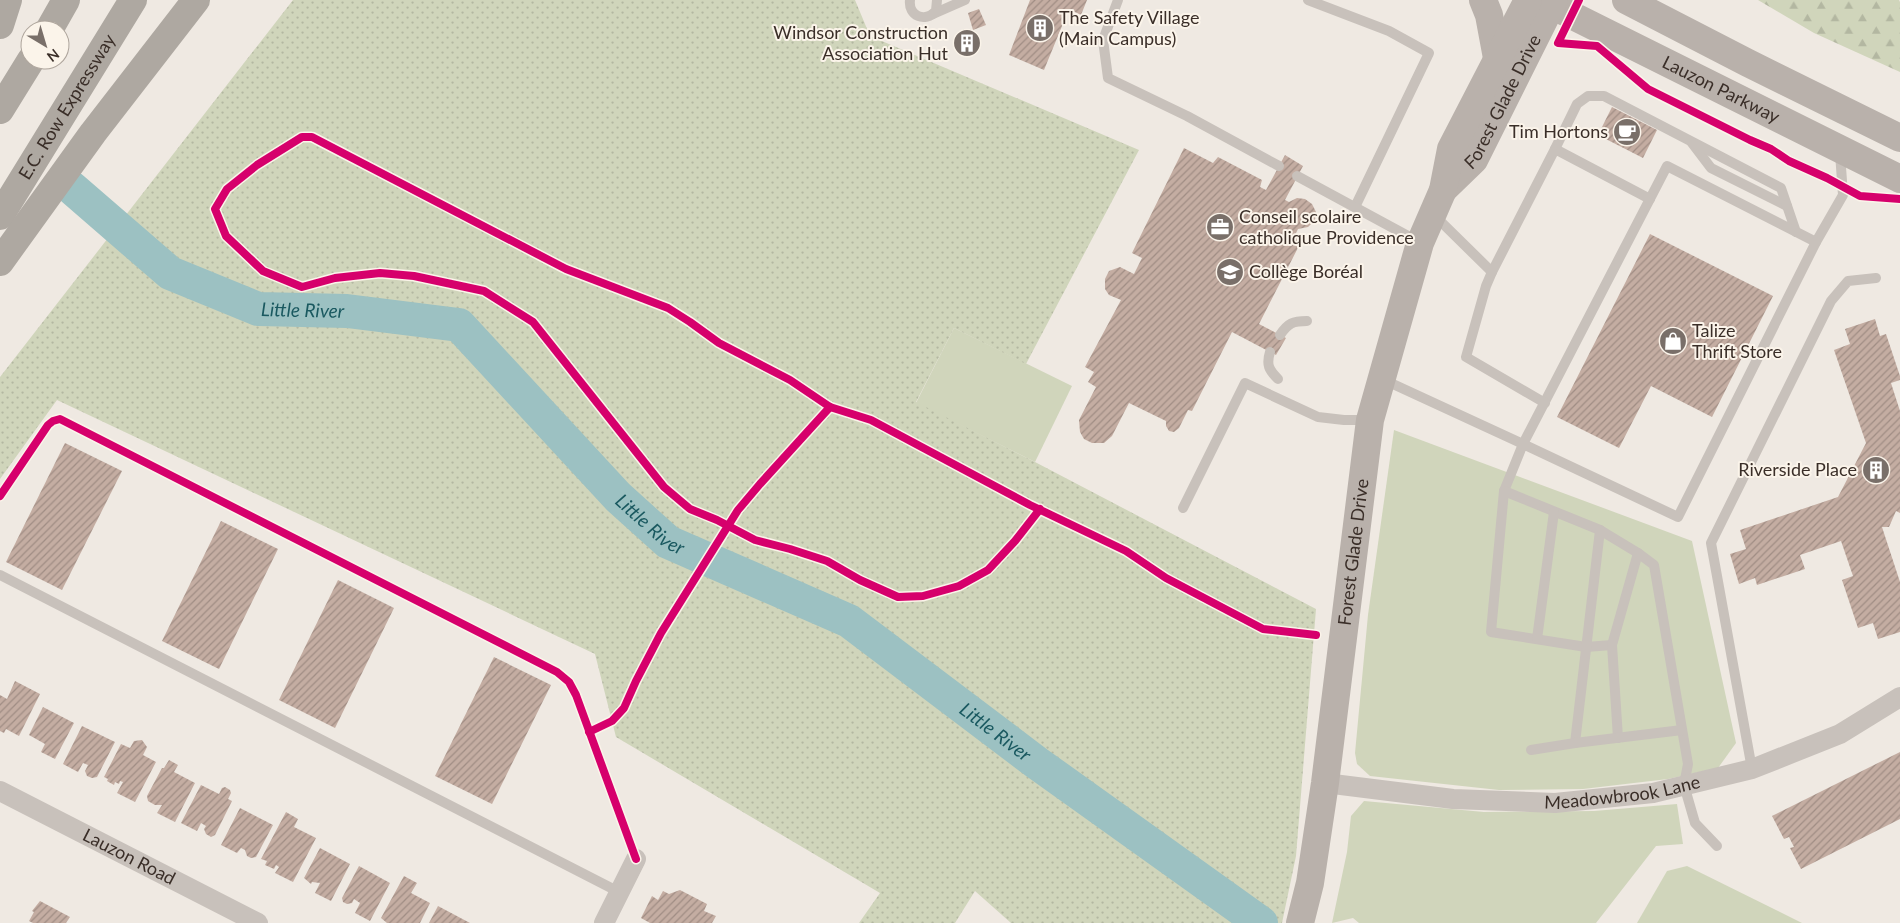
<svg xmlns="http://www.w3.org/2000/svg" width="1900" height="923" font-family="Lato,sans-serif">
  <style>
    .green { fill: #d0d5bb }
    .forest { fill: url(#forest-firs) }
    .park { fill: url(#park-dots) }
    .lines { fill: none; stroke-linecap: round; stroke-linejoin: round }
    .river { stroke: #9cc1c2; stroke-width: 34 }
    .building { fill: url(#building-hatch) }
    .lane { stroke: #c8c1bb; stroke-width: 10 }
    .street { stroke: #c8c1bb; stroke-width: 20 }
    .secondary { stroke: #b9b1ab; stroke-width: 28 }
    .highway { stroke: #aea8a1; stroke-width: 28 }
    .cycleway-casing { stroke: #fbf4ea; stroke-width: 11 }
    .cycleway { stroke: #d6006c; stroke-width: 8 }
    .labels { text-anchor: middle; stroke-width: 4; stroke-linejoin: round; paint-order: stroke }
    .poi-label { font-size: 18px; fill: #3a2e28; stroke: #fbf4ea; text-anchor: start }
    .street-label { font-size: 18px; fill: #3a2e28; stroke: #fbf4ea }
    .water-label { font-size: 19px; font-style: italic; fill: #1a5960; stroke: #fbf4ea }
  </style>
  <defs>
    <pattern id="forest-firs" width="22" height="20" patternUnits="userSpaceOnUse" patternTransform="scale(1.25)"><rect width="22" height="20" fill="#d0d5bb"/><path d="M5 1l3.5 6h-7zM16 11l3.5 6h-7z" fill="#b3b7a1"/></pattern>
    <pattern id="park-dots" width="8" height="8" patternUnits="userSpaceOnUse" patternTransform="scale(1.25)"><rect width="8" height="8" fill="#d0d5bb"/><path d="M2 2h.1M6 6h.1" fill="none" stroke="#b3b7a1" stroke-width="1.8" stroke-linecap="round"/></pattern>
    <pattern id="building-hatch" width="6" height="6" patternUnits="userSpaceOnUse" patternTransform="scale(1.25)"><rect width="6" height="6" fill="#c4ada2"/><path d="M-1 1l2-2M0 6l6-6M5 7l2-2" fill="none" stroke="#a08d84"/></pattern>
  </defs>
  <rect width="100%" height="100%" fill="#efe9e2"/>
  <!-- green -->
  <g class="green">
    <polygon points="954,328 1072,386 1035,462 916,403"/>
    <polygon points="1394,430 1692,541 1736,743 1718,768 1668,779 1583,789 1499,790 1370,776 1357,764 1355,753 1368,615"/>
    <polygon points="1364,801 1484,812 1594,811 1677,804 1683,844 1656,846 1596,923 1359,923 1353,918 1332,923 1347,852 1351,816"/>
    <polygon points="1687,866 1802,923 1637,923 1667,871"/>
  </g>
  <!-- forest -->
  <polygon class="forest" points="1758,0 1899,0 1900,2 1900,72 1814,33"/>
  <!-- park -->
  <polygon class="park" points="293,0 855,0 870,36 1139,150 1026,364 954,328 916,402 1035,462 1316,609 1296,856 1282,923 1011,923 975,891 955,923 859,923 880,893 616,737 595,654 57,400 0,479 0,377"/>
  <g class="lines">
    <!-- river -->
    <path class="river" id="s1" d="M73,189L170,273L258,309L347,311L459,325L618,497L668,542L849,621L1037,763L1261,923"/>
  </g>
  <!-- building -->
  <g class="building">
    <polygon points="1030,0 1087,0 1081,15 1069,9 1044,70 1009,55"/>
    <polygon points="979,9 986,25 973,30 968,13"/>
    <polygon points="972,36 976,45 962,51 958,41"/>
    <polygon points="1612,107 1657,130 1643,158 1598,135"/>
    <polygon points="1184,148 1213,163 1218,157 1262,180 1260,187 1266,190 1285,155 1303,166 1285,200 1289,202 1297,198 1305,199 1312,204 1316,212 1315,220 1308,227 1298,229 1296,233 1303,238 1259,324 1286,338 1276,355 1232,332 1192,411 1188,410 1179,428 1174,432 1169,431 1166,426 1166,421 1129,403 1112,436 1104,443 1092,443 1084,439 1080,432 1079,420 1096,387 1088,382 1094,372 1085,367 1121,300 1109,295 1105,289 1105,279 1109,271 1120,267 1134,274 1142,258 1132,253"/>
    <polygon points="1650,234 1773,296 1712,417 1651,386 1619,448 1557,417"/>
    <polygon points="1875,319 1880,336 1886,334 1900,376 1900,380 1891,383 1900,411 1900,513 1896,511 1889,527 1882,527 1900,582 1900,632 1878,639 1873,623 1858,628 1842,580 1853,576 1841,541 1800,555 1805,569 1757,585 1755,578 1739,584 1730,554 1746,549 1740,530 1838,497 1866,443 1834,350 1850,344 1845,329"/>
    <polygon points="65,443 122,471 62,590 6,562"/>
    <polygon points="221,521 278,549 219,669 162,641"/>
    <polygon points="338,580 394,608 335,728 279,700"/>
    <polygon points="494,657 551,685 492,804 435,776"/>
    <polygon points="15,681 40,694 19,736 6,729 4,733 0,731 0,695 7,699"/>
    <polygon points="43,707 74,723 55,759 41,752 45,744 29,735"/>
    <polygon points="82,726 115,742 97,777 92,778 87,776 85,771 88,765 83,763 78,772 63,764"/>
    <polygon points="142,740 147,747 143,755 156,762 135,802 117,793 123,782 120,781 119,784 115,782 114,785 107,781 108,779 104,777 121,744 130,748 134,741"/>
    <polygon points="1900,752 1900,819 1801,869 1790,848 1794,847 1789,837 1784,839 1772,816"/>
    <polygon points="169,760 178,765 174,772 195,783 175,822 157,813 162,805 155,805 148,801 147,796 162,768 164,768"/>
    <polygon points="201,785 219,794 222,788 225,787 230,790 231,793 228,799 232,801 215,835 211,837 206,834 204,829 206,826 201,823 197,831 181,823"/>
    <polygon points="240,808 273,825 256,857 251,858 247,856 245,850 241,848 237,853 221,845"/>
    <polygon points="286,812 298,819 294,827 316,838 293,882 275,873 279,867 276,865 274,869 265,865 267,861 261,859"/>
    <polygon points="320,848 350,864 331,901 315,893 320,883 312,882 311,884 304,878"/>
    <polygon points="359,866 390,883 370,921 355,913 360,903 354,899 352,903 347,904 343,902 342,898"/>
    <polygon points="404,876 417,883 411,893 430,903 420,923 387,923 381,918"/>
    <polygon points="680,890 707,904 704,911 716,916 712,923 650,923 641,918 652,896 658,900 663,891 669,894"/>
    <polygon points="40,901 70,917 66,923 33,923 29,921 34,912 32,911"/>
    <polygon points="438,906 470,923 429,923"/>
  </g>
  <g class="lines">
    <!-- lane -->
    <g class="lane">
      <path d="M910,0C908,16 925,23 936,11L937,0"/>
      <polyline points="1118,0 1103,40 1108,78 1187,116 1279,166"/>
      <polyline points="1308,0 1389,31 1429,53 1355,207"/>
      <polyline points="933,14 965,0"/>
      <polyline points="1692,143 1711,168 1787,206"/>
      <polyline points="1555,149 1577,104 1588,96 1604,96 1781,188 1796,232"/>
      <polyline points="1297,176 1419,242"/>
      <polyline points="1434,215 1492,272"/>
      <path d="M1280,335C1288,323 1293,321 1307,321"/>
      <path d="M1270,352C1266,365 1269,370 1278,379"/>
      <polyline points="1382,379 1523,444 1667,166 1816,242 1843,195 1840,153"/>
      <polyline points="1545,403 1466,357 1486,286 1492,272 1555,149 1650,199"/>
      <polyline points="1504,491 1523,444 1678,517 1816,242"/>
      <polyline points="1183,508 1245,383 1318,417 1344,420 1369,420"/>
      <polyline points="1600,530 1504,491 1491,632 1586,647 1612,645"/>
      <polyline points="0,575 619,892"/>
      <polyline points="1537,639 1554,512"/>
      <polyline points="1618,738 1612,645 1638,553"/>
      <polyline points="1575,743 1600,530 1638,553 1654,565 1688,764 1684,785 1695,823 1717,846"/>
      <polyline points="1531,750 1575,743 1682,730"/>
      <polyline points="1752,769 1711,543 1831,301 1848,281 1876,278"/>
    </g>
    <!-- street -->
    <g class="street">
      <path id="s2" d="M1325,783L1453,799L1555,803L1653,793L1752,769L1840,734L1900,697"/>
      <path id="s3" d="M0,791L258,923"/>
      <polyline points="604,923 636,859"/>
    </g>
    <!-- secondary -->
    <g class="secondary">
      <polyline points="1483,0 1489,15 1497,58"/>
      <path id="s4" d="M1541,0L1900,179"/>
      <polyline points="1626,0 1748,63 1900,138"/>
      <path id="s5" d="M1443,190L1474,160L1554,0"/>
      <path id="s6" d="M1300,923L1310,883L1325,783L1370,420L1420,243L1443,190L1451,149L1528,0"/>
    </g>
    <!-- highway -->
    <g class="highway">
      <polyline points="0,25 8,0"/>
      <polyline points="49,30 66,0"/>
      <polyline points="0,110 31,60"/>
      <path id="s7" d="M0,216L133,0"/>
      <polyline points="0,262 93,133 196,0"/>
    </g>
    <!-- cycleway casing -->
    <g class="cycleway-casing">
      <g id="cycleway">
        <polyline points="1579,0 1558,43 1597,46 1648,89 1750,140 1771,149 1789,161 1827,178 1860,196 1900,199"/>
        <polyline points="0,496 48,425 53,421 60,419 557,672 569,682 576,695 636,859"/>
        <polyline points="1040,509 1015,541 988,570 959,586 923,596 898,597 860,580 827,561 790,549 755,540 717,520 690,509 664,487 533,322 484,291 414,276 380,273 335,278 302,287 263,271 226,236 215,209 227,189 257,165 302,137 312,137 566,269 668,308 690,322 719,343 790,380 830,407 871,420 1030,505 1126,551 1166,578 1263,629 1316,635"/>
        <polyline points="589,732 612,721 624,708 636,681 661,633 738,510 760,484 830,407"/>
      </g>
    </g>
    <!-- cycleway -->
    <use href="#cycleway" class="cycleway"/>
  </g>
  <!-- icons -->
  <defs>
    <g id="building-disc" transform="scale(1.4375)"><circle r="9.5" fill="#796f69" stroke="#fbf4ea"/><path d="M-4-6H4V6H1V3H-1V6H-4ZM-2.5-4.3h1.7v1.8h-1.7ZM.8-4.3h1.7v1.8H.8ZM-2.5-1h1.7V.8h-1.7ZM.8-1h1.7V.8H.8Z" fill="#fff"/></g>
    <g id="cafe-disc" transform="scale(1.4375)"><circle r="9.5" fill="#796f69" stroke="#fbf4ea"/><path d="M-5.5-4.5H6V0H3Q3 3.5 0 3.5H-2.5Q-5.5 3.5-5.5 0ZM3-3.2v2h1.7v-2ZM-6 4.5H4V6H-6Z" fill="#fff"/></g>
    <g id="office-disc" transform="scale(1.4375)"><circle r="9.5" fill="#796f69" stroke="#fbf4ea"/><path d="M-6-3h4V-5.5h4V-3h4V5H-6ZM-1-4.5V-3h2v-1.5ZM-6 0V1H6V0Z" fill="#fff"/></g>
    <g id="university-disc" transform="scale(1.4375)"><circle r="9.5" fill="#796f69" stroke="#fbf4ea"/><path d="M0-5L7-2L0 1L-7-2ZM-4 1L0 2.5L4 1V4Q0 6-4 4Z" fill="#fff"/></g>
    <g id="shop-disc" transform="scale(1.4375)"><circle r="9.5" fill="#796f69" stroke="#fbf4ea"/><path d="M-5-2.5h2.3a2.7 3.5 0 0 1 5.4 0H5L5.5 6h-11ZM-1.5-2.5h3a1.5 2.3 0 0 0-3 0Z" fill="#fff"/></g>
  </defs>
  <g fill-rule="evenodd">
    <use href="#building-disc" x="1040" y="28"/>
    <use href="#building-disc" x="967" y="43"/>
    <use href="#cafe-disc" x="1627" y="132"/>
    <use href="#office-disc" x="1220" y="227"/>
    <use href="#university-disc" x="1230" y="272"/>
    <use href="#shop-disc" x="1673" y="341"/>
    <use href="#building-disc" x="1876" y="470"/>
  </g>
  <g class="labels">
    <!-- poi labels -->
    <g class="poi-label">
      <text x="1059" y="24">The Safety Village<tspan x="1059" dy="21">(Main Campus)</tspan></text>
      <text x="948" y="39" text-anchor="end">Windsor Construction<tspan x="948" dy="21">Association Hut</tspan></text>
      <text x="1608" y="138" text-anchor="end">Tim Hortons</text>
      <text x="1239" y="223">Conseil scolaire<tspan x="1239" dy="21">catholique Providence</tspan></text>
      <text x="1249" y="278">Collège Boréal</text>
      <text x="1692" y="337">Talize<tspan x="1692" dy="21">Thrift Store</tspan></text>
      <text x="1857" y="476" text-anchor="end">Riverside Place</text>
    </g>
    <!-- street labels -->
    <g class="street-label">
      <text dy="6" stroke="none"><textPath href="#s4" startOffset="201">Lauzon Parkway</textPath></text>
      <text dy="6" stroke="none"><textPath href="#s5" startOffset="108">Forest Glade Drive</textPath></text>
      <text dy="6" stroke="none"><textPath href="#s7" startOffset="128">E.C. Row Expressway</textPath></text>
      <text dy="6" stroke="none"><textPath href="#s6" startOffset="375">Forest Glade Drive</textPath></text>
      <text dy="6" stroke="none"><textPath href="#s2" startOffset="299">Meadowbrook Lane</textPath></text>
      <text dy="6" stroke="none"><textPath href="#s3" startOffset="145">Lauzon Road</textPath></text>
    </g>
    <!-- water labels -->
    <g class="water-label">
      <text dy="7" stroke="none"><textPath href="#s1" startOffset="268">Little River</textPath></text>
      <text dy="7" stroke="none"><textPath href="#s1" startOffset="702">Little River</textPath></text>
      <text dy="7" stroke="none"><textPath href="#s1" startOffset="1108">Little River</textPath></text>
    </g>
  </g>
  <!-- north arrow -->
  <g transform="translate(45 45) rotate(142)"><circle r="24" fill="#fbf4ea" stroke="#aea59c"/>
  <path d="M0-4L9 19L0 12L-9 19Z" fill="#796f69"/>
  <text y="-8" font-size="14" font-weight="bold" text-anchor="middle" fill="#3a2e28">N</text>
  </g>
</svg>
